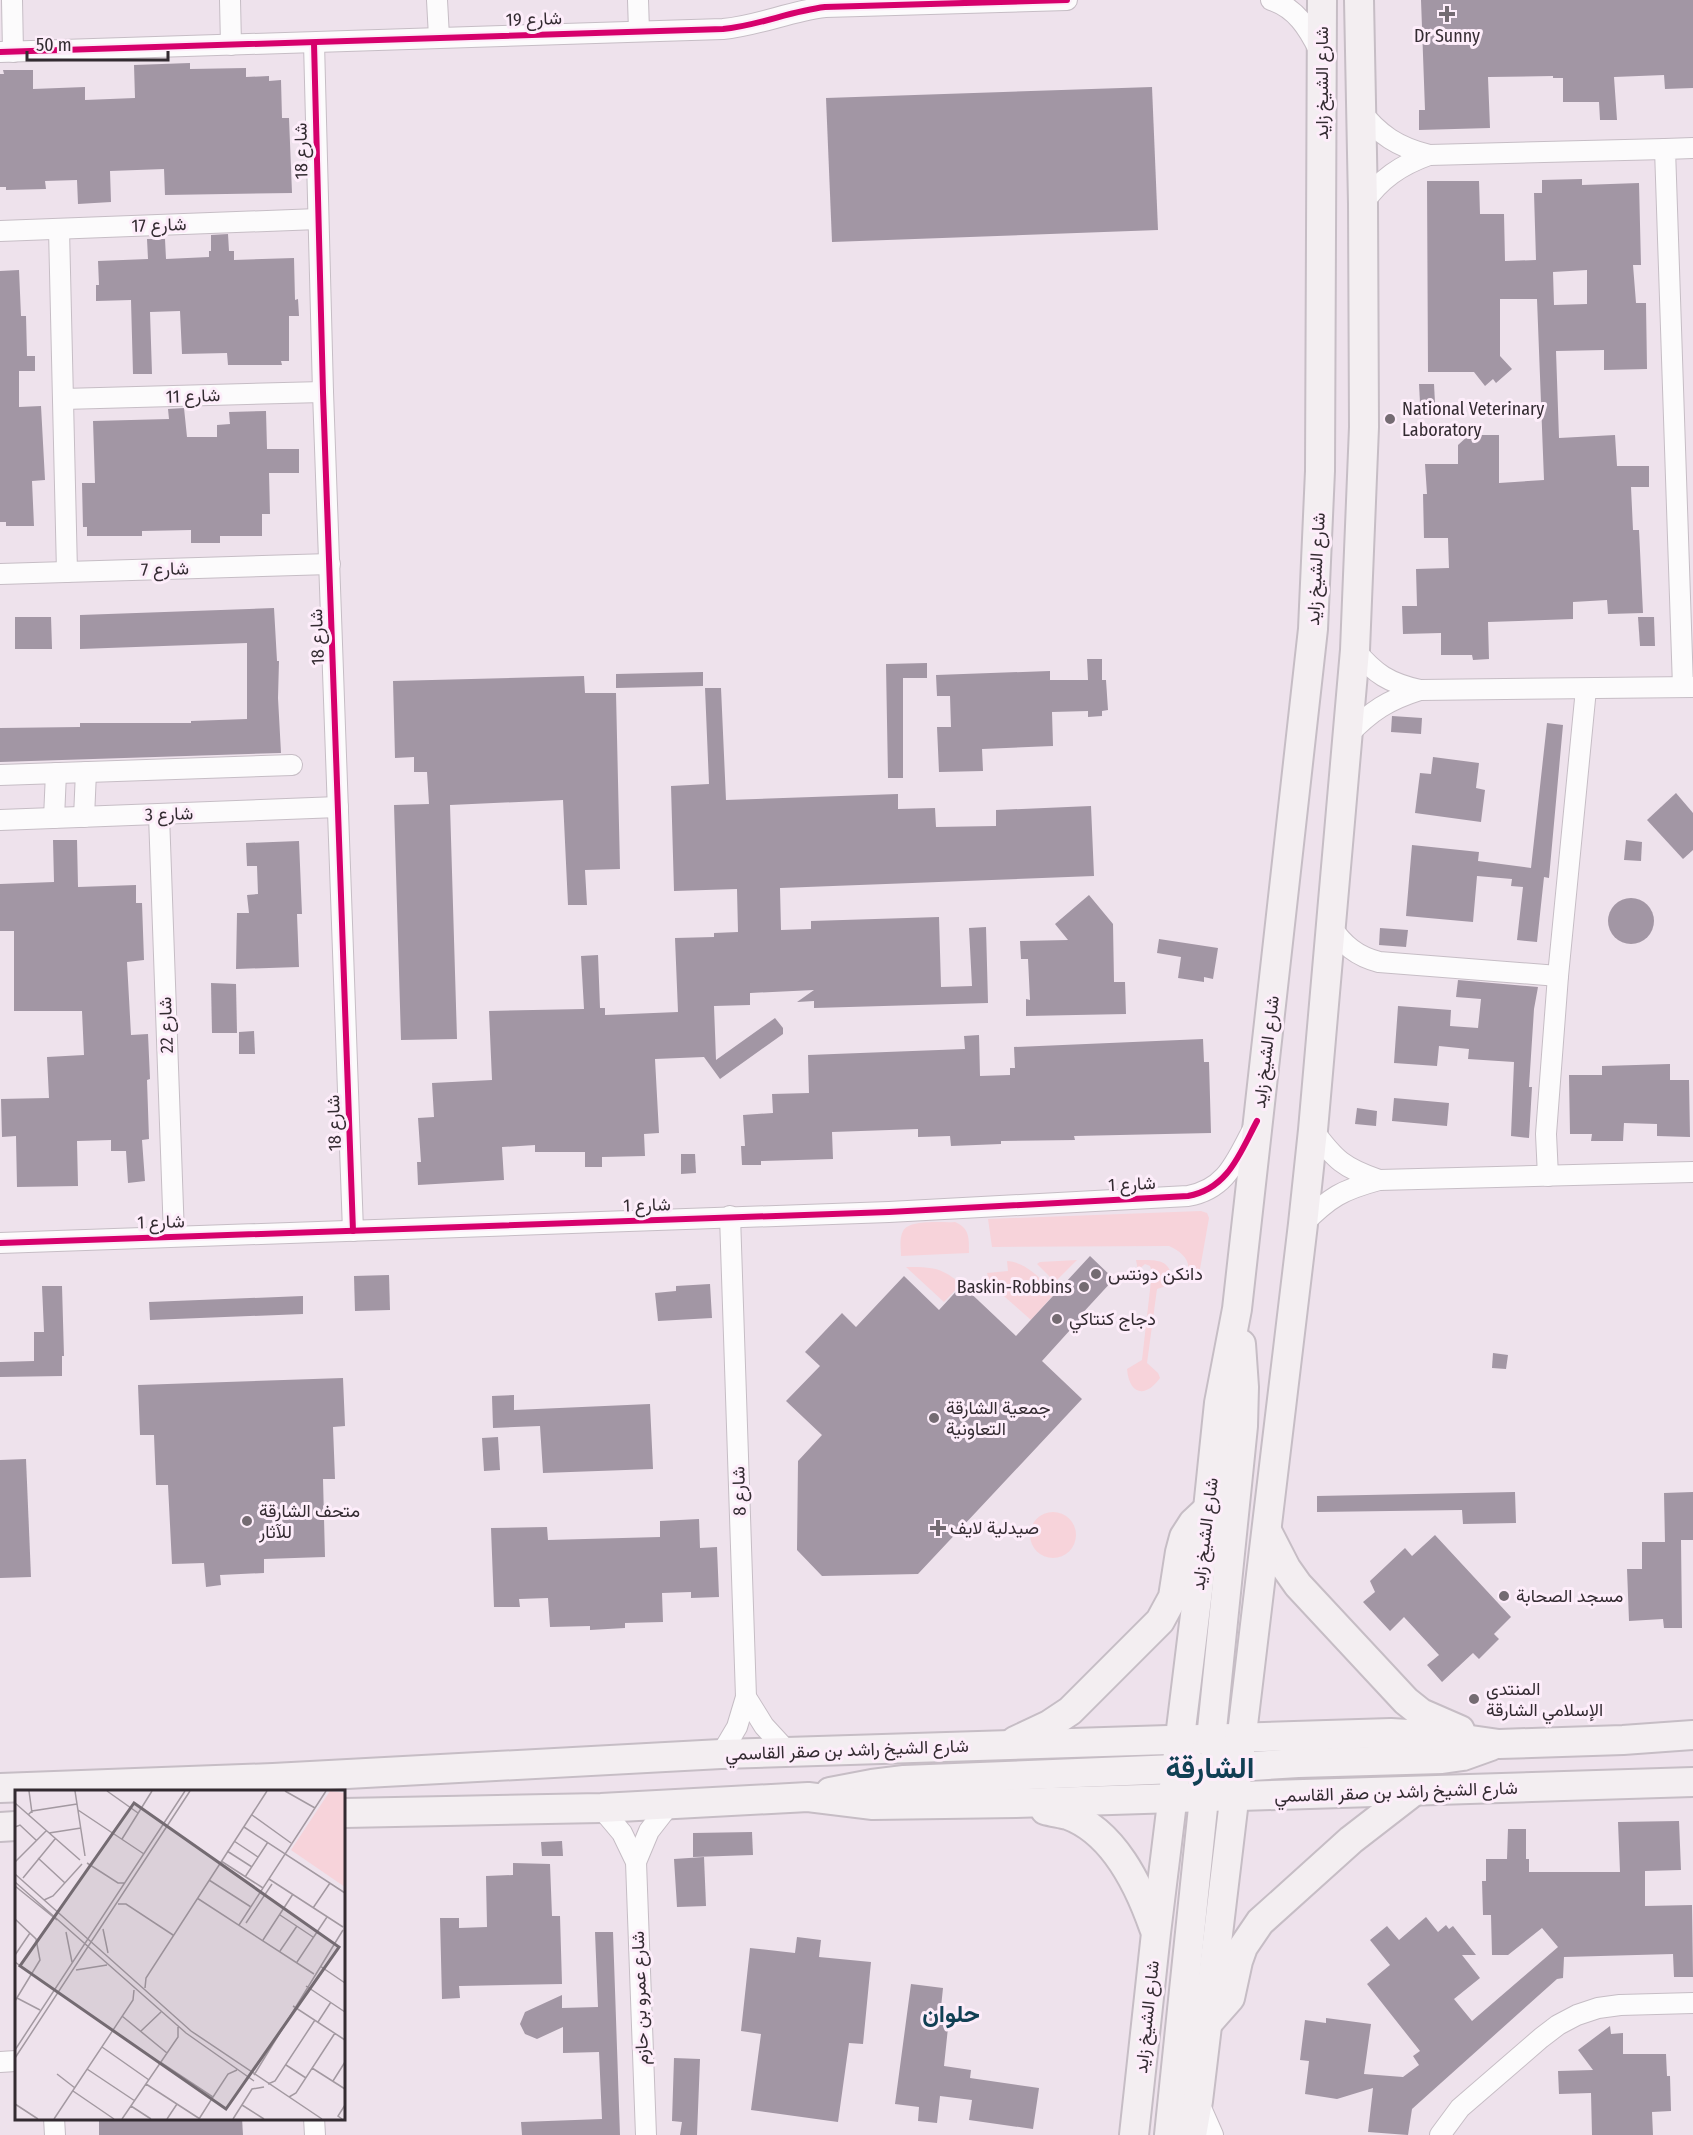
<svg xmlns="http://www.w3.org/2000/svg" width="1693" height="2135" font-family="'Fira Sans Condensed',Vazirmatn,sans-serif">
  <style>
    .green { fill: #f7d3da }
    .building { fill: #a296a4; fill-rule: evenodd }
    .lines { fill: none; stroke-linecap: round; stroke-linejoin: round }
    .street-casing { stroke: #c6bdc5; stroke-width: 22 }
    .secondary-casing { stroke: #c6bdc5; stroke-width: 32 }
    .street { stroke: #fcfbfc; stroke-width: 20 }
    .secondary { stroke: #f3eef1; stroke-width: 28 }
    .cycleway-casing { stroke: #fdedfa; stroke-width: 10 }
    .cycleway { stroke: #d6006c; stroke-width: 6 }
    .poi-dot { fill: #746b72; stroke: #fdedfa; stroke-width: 2 }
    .labels { text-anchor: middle; stroke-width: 6; stroke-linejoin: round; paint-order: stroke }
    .street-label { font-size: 18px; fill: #332b31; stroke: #fdedfa }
    .poi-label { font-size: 18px; fill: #332b31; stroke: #fdedfa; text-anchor: start }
    .district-label { font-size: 24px; font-weight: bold; fill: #114054; stroke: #fdedfa }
    .town-label { font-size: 30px; font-weight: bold; fill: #114054; stroke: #fdedfa }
    .inset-road { fill: none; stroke: #a399a1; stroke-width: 1.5 }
    .view { fill: #746b72; fill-opacity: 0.15; stroke: #746b72; stroke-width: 3 }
    .inset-edge { fill: none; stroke: #332b31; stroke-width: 3 }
  </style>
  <rect width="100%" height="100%" fill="#eee2ec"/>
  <!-- green -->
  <g class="green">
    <path d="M1201,1211L1207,1213L1209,1218L1200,1269L1188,1273C1191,1259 1180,1251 1169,1246L992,1247L988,1219Z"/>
    <path d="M955,1222C970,1228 969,1239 969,1253L901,1256C901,1248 899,1239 903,1231C910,1219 942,1223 955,1222Z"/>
    <polygon points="1077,1260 1055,1282 1037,1264 1040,1262"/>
    <path d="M1136,1260C1157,1260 1172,1258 1172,1284L1157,1289L1147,1363L1158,1373L1160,1378C1145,1399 1129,1394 1127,1369L1142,1360L1152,1272L1150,1266L1145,1264L1138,1270Z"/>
    <path d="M1007,1261C1027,1262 1041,1280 1055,1293L1031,1320L997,1290L993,1294L987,1273L1008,1271Z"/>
    <path d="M906,1267C932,1267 941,1267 961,1284L944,1302Z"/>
    <circle cx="1053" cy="1535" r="23"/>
  </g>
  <!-- building -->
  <g class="building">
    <polygon points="1421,0 1693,0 1693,88 1665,89 1664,75 1614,77 1617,120 1600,120 1599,102 1563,102 1563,78 1553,78 1553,76 1488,77 1490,128 1419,130 1419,110 1425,110"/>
    <polygon points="190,63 190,69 246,68 246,77 269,76 269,81 281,80 282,118 289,118 292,193 165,195 164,169 110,171 111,202 78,204 77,180 45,181 46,189 6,190 6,187 0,187 0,74 4,74 3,70 33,70 33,89 85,87 85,100 135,98 134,65"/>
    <polygon points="1152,87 1158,230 832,242 826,98"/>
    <path d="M1582,179V185L1639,183L1641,265H1633L1636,303H1646L1647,369L1604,370V350L1556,351L1559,438L1615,435L1617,466H1649V487H1631L1633,530H1639L1643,613L1608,614L1607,600L1573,602V619L1488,622L1489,659L1473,660L1472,655H1441V633L1403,634L1402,606H1417L1416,569L1449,568L1448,538H1424L1423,494H1427L1425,464H1458V445L1469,435H1499V483L1544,480L1537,299H1500V356L1512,369L1496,383L1493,379L1485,386L1474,372H1428L1427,181H1479L1480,214H1504L1505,261L1536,260L1534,193H1542V180ZM1587,270V304L1554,305L1553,272Z"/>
    <polygon points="228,234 229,251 234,251 234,260 294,258 295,300 298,299 299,316 289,316 289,361 281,361 282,365 228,365 227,353 182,354 180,311 150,312 152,374 133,374 131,300 96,301 96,285 99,285 98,261 148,259 147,239 165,239 166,259 209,257 209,251 211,251 211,235"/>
    <polygon points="19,270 21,316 26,316 27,356 35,356 35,371 19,371 19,407 41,406 45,480 32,481 34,526 6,526 6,522 0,522 0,271"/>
    <polygon points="1419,384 1434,384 1435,403 1420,403"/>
    <polygon points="184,408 187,437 217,437 217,425 230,424 229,412 266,411 267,449 299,449 299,473 269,473 270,514 262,514 262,536 220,536 220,543 191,543 191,530 142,531 142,536 87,536 87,527 83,527 82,483 95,483 93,421 169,419 168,409"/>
    <polygon points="274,608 277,661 279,661 278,698 281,753 0,762 0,728 80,727 80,723 191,723 191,721 247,719 247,643 80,649 80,615"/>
    <polygon points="15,617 51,617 52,649 15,649"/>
    <polygon points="1638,617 1654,617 1655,646 1640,646"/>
    <polygon points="1087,659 1102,659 1102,680 1106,680 1108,710 1102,711 1102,716 1088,717 1088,711 1052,712 1053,746 982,749 983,771 939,772 937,727 951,727 950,696 937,696 936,675 1050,671 1050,680 1088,680"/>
    <polygon points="927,663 927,678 903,678 903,778 888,778 886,664"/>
    <polygon points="703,672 703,686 616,688 616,674"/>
    <polygon points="584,676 585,693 616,693 620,869 585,870 587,905 568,905 563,800 450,805 457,1039 401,1040 394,805 429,804 427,772 414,772 414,757 395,758 393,681"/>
    <polygon points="705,688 721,688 726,800 898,794 898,809 935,808 936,827 996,826 996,810 1091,806 1094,876 780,888 781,930 811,929 811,921 939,917 941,987 972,986 969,928 986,927 988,1003 814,1008 814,1001 797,1002 814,990 750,993 750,1005 714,1006 716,1060 775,1018 783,1028 783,1034 720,1079 704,1057 655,1059 659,1133 644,1134 645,1156 602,1157 602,1167 585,1167 585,1152 535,1152 535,1145 502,1147 504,1180 418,1185 417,1162 421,1162 418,1118 434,1117 432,1083 492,1080 489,1011 584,1009 581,956 598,955 600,1008 605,1008 605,1015 678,1012 675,938 714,937 714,933 738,932 737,889 674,891 671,786 709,784"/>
    <polygon points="1392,716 1422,718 1421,734 1391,732"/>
    <polygon points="1547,723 1563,725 1549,878 1544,877 1537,942 1517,940 1523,887 1511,886 1512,879 1477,876 1473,922 1406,916 1412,845 1479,852 1478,861 1531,868"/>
    <polygon points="1433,757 1479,763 1476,788 1485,790 1481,822 1415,813 1420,773 1431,774"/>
    <polygon points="1676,793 1693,813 1693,850 1683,859 1647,820"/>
    <polygon points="53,840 77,840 78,887 136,885 136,903 142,903 144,960 127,962 131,1035 148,1034 150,1079 147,1080 149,1139 142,1140 145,1181 128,1183 126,1151 111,1151 111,1140 77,1141 78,1186 17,1187 16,1136 2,1137 1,1099 49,1098 47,1057 84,1055 82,1011 14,1011 14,931 0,931 0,884 54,882"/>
    <polygon points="1626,840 1642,842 1641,861 1624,860"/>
    <polygon points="299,841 302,914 297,914 299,967 236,969 237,913 249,913 247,895 258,894 257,866 247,866 246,843"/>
    <polygon points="1089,895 1113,924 1114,982 1125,982 1126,1014 1026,1016 1026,999 1030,1000 1028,959 1021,959 1020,941 1068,940 1055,924"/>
    <circle cx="1631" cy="921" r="23"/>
    <polygon points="1380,928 1408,930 1406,947 1379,945"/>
    <polygon points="1159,939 1218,948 1213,979 1204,977 1204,982 1178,978 1181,957 1157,953"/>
    <polygon points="1458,980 1538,987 1534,1009 1529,1087 1532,1087 1529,1138 1511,1136 1514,1062 1468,1059 1469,1049 1439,1046 1437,1066 1394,1063 1398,1006 1451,1010 1450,1026 1478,1028 1481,999 1456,997"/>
    <polygon points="211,983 236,984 237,1033 212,1033"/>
    <polygon points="254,1031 255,1054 239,1054 239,1032"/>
    <polygon points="979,1035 980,1076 1010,1075 1010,1068 1015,1068 1014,1047 1203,1039 1204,1062 1209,1062 1211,1133 1074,1136 1075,1140 1001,1141 1001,1144 951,1146 950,1136 918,1137 918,1129 832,1132 833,1159 761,1161 761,1165 742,1165 741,1146 745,1146 743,1115 773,1113 772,1094 809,1093 808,1055 965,1049 964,1036"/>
    <polygon points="1670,1064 1670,1080 1689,1080 1690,1137 1657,1136 1657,1124 1624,1123 1623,1141 1591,1141 1592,1134 1570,1134 1569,1075 1602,1075 1602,1066"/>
    <polygon points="1394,1098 1449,1103 1447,1126 1392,1121"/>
    <polygon points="1357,1108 1377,1111 1376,1126 1355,1124"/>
    <polygon points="681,1154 695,1154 696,1173 681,1174"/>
    <polygon points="1090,1256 1114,1279 1079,1317 1081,1318 1042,1361 1082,1399 918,1574 822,1576 797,1550 798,1461 822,1435 786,1401 820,1366 805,1352 842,1313 856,1327 904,1276 939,1310 962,1285 1016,1336"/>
    <polygon points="389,1275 390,1310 355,1311 354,1276"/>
    <polygon points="710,1284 712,1318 658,1321 655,1293 676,1291 676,1286"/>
    <polygon points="42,1286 62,1286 64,1356 62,1356 62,1376 0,1377 0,1362 34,1361 34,1332 44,1332"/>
    <polygon points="303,1296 303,1314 150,1320 149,1302"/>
    <polygon points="1493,1353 1508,1355 1506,1369 1492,1368"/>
    <polygon points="343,1378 345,1426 333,1427 335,1479 323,1479 325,1557 264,1559 264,1573 220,1575 221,1585 206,1587 204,1563 172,1564 168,1485 156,1485 154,1435 140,1435 138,1385"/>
    <polygon points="514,1395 514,1410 650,1404 653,1469 543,1473 540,1426 493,1428 492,1396"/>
    <polygon points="498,1437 500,1470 484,1471 482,1438"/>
    <polygon points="26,1459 31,1577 0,1578 0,1460"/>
    <polygon points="1515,1492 1516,1523 1463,1524 1462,1510 1317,1512 1317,1496"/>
    <polygon points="1693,1492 1693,1540 1681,1540 1682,1628 1664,1628 1663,1619 1629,1621 1627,1569 1642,1569 1642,1542 1665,1542 1664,1493"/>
    <polygon points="699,1519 700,1548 717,1547 719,1597 691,1598 691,1592 662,1593 663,1622 625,1623 625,1628 590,1630 590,1626 550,1627 548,1598 519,1599 520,1607 494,1607 491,1528 547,1527 548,1540 660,1537 660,1521"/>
    <polygon points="1435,1535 1511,1617 1494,1634 1499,1639 1479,1659 1473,1653 1442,1682 1427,1665 1439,1655 1404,1617 1390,1631 1363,1602 1375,1592 1370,1581 1405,1548 1412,1556"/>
    <polygon points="1679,1821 1681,1870 1645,1871 1645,1906 1692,1905 1693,1977 1674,1977 1673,1954 1564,1957 1563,1978 1557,1979 1412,2109 1408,2135 1368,2132 1373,2088 1337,2099 1305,2094 1309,2061 1300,2060 1305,2020 1326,2023 1326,2018 1371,2024 1364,2074 1403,2077 1419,2065 1413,2056 1420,2051 1367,1984 1390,1965 1370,1940 1387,1926 1399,1940 1426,1917 1438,1932 1446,1925 1449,1929 1453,1926 1476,1955 1462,1955 1480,1978 1454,1999 1472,2021 1558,1947 1542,1928 1508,1955 1492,1955 1491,1915 1483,1915 1482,1881 1486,1881 1486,1859 1507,1859 1508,1829 1526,1829 1526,1859 1529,1859 1529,1872 1620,1872 1618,1822"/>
    <polygon points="752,1832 753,1855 693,1857 693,1833"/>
    <polygon points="562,1841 563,1856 542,1856 541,1842"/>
    <polygon points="704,1857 706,1906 677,1907 674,1859"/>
    <polygon points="513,1863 550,1864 552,1916 560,1916 562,1984 459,1986 460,1998 442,1999 440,1918 459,1918 459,1928 487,1927 486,1876 513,1875"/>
    <polygon points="595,1932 613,1932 620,2135 522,2135 521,2122 602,2119 599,2052 563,2053 563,2027 537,2039 525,2034 520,2024 525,2012 562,1995 562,2008 598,2007"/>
    <polygon points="797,1937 821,1940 819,1957 871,1962 863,2044 849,2043 838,2122 751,2110 761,2034 741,2031 750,1948 795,1953"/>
    <polygon points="911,1984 943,1988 940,2017 949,2018 944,2066 971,2070 970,2078 1039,2088 1033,2129 969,2120 972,2100 940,2096 937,2123 918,2121 919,2107 895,2104"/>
    <polygon points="1610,2026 1611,2034 1623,2033 1623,2054 1666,2054 1667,2076 1670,2076 1671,2111 1652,2112 1653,2135 1592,2135 1591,2093 1559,2094 1558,2071 1593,2070 1578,2050"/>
    <polygon points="674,2058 700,2059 697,2135 680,2135 682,2122 672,2121"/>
    <polygon points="99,2118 242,2118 243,2135 99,2135"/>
  </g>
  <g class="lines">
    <!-- street casing -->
    <g class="street-casing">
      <g id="street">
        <polyline points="12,0 13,52"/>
        <polyline points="230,0 231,45"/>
        <polyline points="437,0 439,37"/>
        <polyline points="638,0 639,31"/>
        <path d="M1271,0C1296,8 1308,28 1319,50"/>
        <polyline points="314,43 323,392 353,1231"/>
        <path d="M0,52L723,29C758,26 790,11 825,7L1067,0"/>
        <path d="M1360,110C1379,135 1398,147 1429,155L1665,149"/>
        <path d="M1363,204C1380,179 1401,165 1429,155"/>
        <polyline points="59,229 67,572"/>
        <polyline points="0,231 318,219"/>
        <polyline points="63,399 323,392"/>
        <polyline points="0,574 330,564"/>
        <path d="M1355,650C1375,674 1389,683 1420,690L1693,687"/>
        <polyline points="1683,687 1665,149 1693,148"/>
        <path d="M1348,735C1371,711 1388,700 1420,690"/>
        <polyline points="0,775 292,765"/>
        <polyline points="159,815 174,1236"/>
        <polyline points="84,817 86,772"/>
        <polyline points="54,818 56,773"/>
        <polyline points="0,820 338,807"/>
        <path d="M1331,927C1344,945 1356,956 1379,962L1558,976"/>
        <path d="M1313,1130C1335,1160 1344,1168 1379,1180"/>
        <polyline points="1548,1176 1546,1134 1558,976 1586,689"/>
        <polyline points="730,1216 746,1697 764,1726 787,1751"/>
        <path d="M1303,1224C1330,1197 1342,1190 1379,1180L1693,1172"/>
        <path d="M0,1243L889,1212L1188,1196C1227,1189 1236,1160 1253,1129"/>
        <polyline points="721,1754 737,1727 746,1697"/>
        <polyline points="601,1808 622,1833 636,1862 646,2135"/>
        <polyline points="636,1862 649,1831 670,1804"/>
        <polyline points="0,2062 16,2061"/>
        <polyline points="1198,2101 1213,2135"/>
        <polyline points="54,2118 55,2135"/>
        <polyline points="314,2118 315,2135"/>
        <polyline points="1440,2135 1460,2108 1541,2038 1558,2025 1577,2015 1598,2008 1620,2005 1693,2003"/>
      </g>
    </g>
    <!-- secondary casing -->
    <g class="secondary-casing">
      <g id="secondary">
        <polyline points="1267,1531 1286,1568 1298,1585 1406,1701 1421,1713 1460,1730"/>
        <polyline points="1015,1741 1049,1725 1070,1711 1160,1621 1173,1597 1180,1552 1184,1537 1193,1523 1208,1509"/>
        <polyline points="1222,1768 1298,1763 1442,1759 1463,1756 1491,1746"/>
        <polyline points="0,1788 273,1778 721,1754 1391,1733 1443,1736 1499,1744 1623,1740 1693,1735"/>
        <polyline points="830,1792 872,1784 904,1780 1176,1769 1193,1765"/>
        <polyline points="1235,1797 1221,1768 1211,1739 1243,1426 1244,1387 1241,1344"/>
        <path d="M1045,1810C1052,1812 1060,1813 1068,1815C1114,1832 1139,1885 1154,1928"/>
        <polyline points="344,1813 601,1808 808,1797 873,1805 1016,1803 1693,1782"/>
        <polyline points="0,1827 16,1826"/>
        <polyline points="1207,2024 1230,1998 1238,1961 1243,1947 1260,1922 1351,1840 1413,1792"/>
        <polyline points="1134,2135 1156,1933 1208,1509 1219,1403 1237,1309 1313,629 1320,471 1322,0"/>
        <polyline points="1169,2135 1204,1798 1202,1780"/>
        <polyline points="1192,2135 1198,2101 1303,1224 1313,1130 1355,650 1364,427 1363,204 1359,0"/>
      </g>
    </g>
    <!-- street -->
    <use href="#street" class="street"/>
    <!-- secondary -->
    <use href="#secondary" class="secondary"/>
    <!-- cycleway casing -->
    <g class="cycleway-casing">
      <g id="cycleway">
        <polyline points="314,43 323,392 353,1231"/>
        <path d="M0,52L723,29C758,26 790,11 825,7L1067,0"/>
        <path d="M0,1243L889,1212L1188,1196C1228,1189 1240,1153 1257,1121"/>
      </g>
    </g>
    <!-- cycleway -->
    <use href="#cycleway" class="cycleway"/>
  </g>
  <!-- markers -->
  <g class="poi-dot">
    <path d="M1444 5h6v6h6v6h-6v6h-6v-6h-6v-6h6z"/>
    <circle cx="1390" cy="419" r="6"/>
    <circle cx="1096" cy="1274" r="6"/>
    <circle cx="1084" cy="1287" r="6"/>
    <circle cx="1057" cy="1319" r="6"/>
    <circle cx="934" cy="1418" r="6"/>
    <circle cx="247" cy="1521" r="6"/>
    <path d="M935 1519h6v6h6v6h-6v6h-6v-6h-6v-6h6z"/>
    <circle cx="1504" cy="1596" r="6"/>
    <circle cx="1474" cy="1699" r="6"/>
  </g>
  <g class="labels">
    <!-- street labels -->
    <g class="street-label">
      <text transform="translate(534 19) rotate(-2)" y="6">شارع 19</text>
      <text transform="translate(1322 83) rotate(-90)" y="6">شارع الشيخ زايد</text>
      <text transform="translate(301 151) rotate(-91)" y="6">شارع 18</text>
      <text transform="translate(159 225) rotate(-2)" y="6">شارع 17</text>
      <text transform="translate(193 396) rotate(-2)" y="6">شارع 11</text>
      <text transform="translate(165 569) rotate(-2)" y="6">شارع 7</text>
      <text transform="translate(1316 569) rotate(-87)" y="6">شارع الشيخ زايد</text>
      <text transform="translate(317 637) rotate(-92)" y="6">شارع 18</text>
      <text transform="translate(169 814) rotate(-2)" y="6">شارع 3</text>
      <text transform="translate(166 1025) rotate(-92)" y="6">شارع 22</text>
      <text transform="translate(1266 1052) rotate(-83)" y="6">شارع الشيخ زايد</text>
      <text transform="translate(334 1123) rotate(-92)" y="6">شارع 18</text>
      <text transform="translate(1132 1184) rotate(-3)" y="6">شارع 1</text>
      <text transform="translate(647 1205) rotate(-2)" y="6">شارع 1</text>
      <text transform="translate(161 1222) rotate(-2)" y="6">شارع 1</text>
      <text transform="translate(739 1491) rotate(-92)" y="6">شارع 8</text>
      <text transform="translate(1205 1534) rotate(-83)" y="6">شارع الشيخ زايد</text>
      <text transform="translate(847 1750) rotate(-2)" y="6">شارع الشيخ راشد بن صقر القاسمي</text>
      <text transform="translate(1396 1792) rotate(-2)" y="6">شارع الشيخ راشد بن صقر القاسمي</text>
      <text transform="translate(640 1998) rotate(-92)" y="6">شارع عمرو بن حازم</text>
      <text transform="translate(1147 2017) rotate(-84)" y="6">شارع الشيخ زايد</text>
    </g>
    <!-- poi labels -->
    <g class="poi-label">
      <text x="1447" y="42" text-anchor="middle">Dr Sunny</text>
      <text x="1402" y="415">National Veterinary<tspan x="1402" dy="21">Laboratory</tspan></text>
      <text x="1108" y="1280">دانكن دونتس</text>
      <text x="1072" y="1293" text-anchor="end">Baskin-Robbins</text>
      <text x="1069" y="1325">دجاج كنتاكي</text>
      <text x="946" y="1414">جمعية الشارقة<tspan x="946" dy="21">التعاونية</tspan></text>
      <text x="259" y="1517">متحف الشارقة<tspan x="259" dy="21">للآثار</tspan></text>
      <text x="950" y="1534">صيدلية لايف</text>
      <text x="1516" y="1602">مسجد الصحابة</text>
      <text x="1486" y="1695">المنتدى<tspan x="1486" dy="21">الإسلامي الشارقة</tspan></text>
    </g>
    <!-- district labels -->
    <g class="district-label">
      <text x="951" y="2022">حلوان</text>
    </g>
    <!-- town labels -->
    <g class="town-label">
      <text x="1210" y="1778">الشارقة</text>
    </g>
  </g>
  <!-- overview -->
  <g transform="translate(15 1790)">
    <rect width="330" height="330" fill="#eee2ec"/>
    <path d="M315,1L330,3V97L276,60Z" fill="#f7d3da"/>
    <path class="inset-road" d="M14,1L17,23M60,1L70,66M92,1L123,23M270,1L300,18M0,13L65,70M63,20L129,64M13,25L17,21L62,14M237,25L276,53M0,37L5,35L22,51M229,37L330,103M34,43L66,38M107,49L137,1M219,51L243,67M212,61L237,77M23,68L50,93M206,71L248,98M0,72L31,41M72,73L103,93H110M0,84L176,241L307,329M230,87L253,52M8,88L40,49M254,89L328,137M194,90L236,117M0,92L171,243L239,291M0,96L42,130M182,108L299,184M29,110L38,106L67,74M103,114H111L158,145M298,118L315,93M265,125L298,147M0,129L21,149L25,170L0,211M231,133L257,94M224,135L311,1M88,139L93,163M51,142L57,172M248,150L278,104M265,161L282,136M0,165L15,143M0,172L18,185M282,172L312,127M305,176L330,193M61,180L92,175M291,196L330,222M130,198L131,188L252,1M2,208L25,220M278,216L330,250M107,226L152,263M303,232L316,212M126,241L146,222M87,257L134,290M0,260L170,1M0,268L175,1M145,272L198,307L184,329M271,275L291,288M297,278L330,299M72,279L120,311M42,284L60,298M239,285L328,140M318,291L330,272M131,294L185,329M253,294L260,291L300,230M58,301L99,329M198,307L213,284L222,280M274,307L281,303L320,243M0,314L23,329M227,315L249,329M116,316L136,329M39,329L118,210L119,200M107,329L163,247V237M152,329L162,314M218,329L237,299L249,297M327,329L323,326L330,315"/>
    <path class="view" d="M119,13L324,157L211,319L5,176Z"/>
    <rect width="330" height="330" class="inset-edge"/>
  </g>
  <!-- scale -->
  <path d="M27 51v9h141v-9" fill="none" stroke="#332b31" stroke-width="3"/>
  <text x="36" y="51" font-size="18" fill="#332b31" stroke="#fdedfa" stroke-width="4.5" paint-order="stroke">50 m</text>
</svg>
